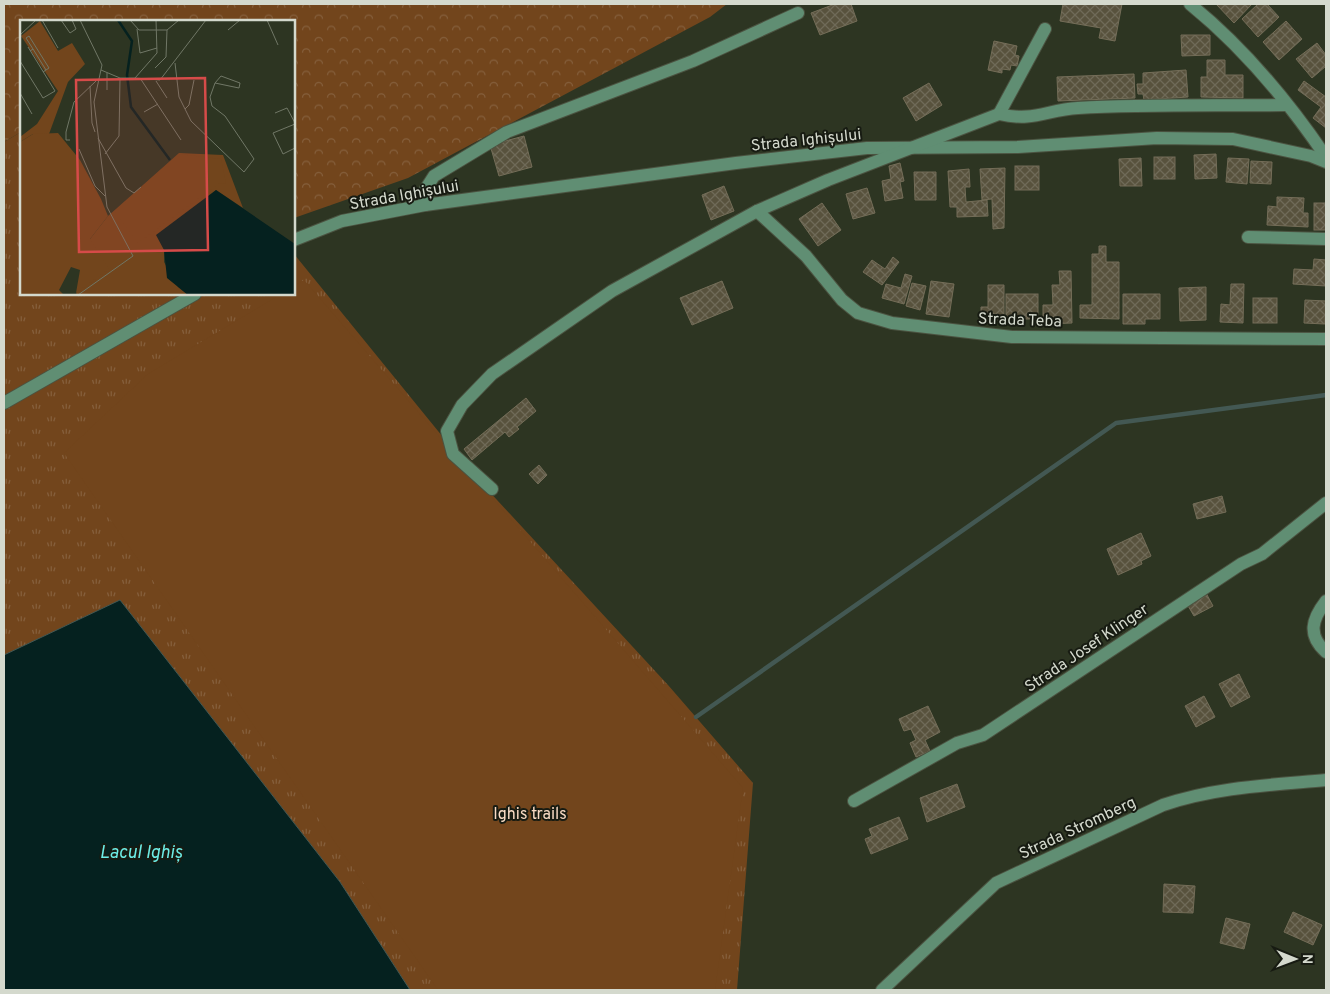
<svg xmlns="http://www.w3.org/2000/svg" width="1330" height="994" font-family="Overpass,sans-serif">
  <style>
    .grass { fill: url(#grass-tufts) }
    .forest { fill: url(#forest-crowns) }
    .park { fill: #72451c }
    .water { fill: #05211f; stroke: #435853 }
    .lines { fill: none; stroke-linecap: round; stroke-linejoin: round }
    .stream { stroke: #435853; stroke-width: 4.5 }
    .building { fill: url(#building-cross-hatch); stroke: #746d58 }
    .minor-casing { stroke: #4b5341; stroke-width: 14 }
    .minor { stroke: #608e73; stroke-width: 12 }
    .labels { text-anchor: middle; stroke-width: 4; stroke-linejoin: round; paint-order: stroke }
    .street-label { font-size: 16px; fill: #d4d9cd; stroke: #171b12 }
    .park-label { font-size: 16px; fill: #f9dbc4; stroke: #171b12 }
    .water-label { font-size: 18px; font-style: italic; fill: #6dede6; stroke: #171b12 }
    .inset-river { fill: none; stroke: #05211f; stroke-width: 2.5 }
    .inset-road { fill: none; stroke: #707766; stroke-width: 1 }
    .view { fill: #d64b49; fill-opacity: 0.15; stroke: #d64b49; stroke-width: 2.5 }
    .inset-edge { fill: none; stroke: #d4d9cd; stroke-width: 2.5 }
  </style>
  <defs>
    <pattern id="grass-tufts" width="24" height="20" patternUnits="userSpaceOnUse" patternTransform="scale(1.25)"><rect width="24" height="20" fill="#72451c"/><path d="M3 7l-1-3M5 7V3M7 7l1-3M15 17l-1-3M17 17v-4M19 17l1-3" fill="none" stroke="#855f3c"/></pattern>
    <pattern id="forest-crowns" width="20" height="18" patternUnits="userSpaceOnUse" patternTransform="scale(1.25)"><rect width="20" height="18" fill="#72451c"/><path d="M2 6a3 3 0 1 1 6 0M12 15a3 3 0 1 1 6 0" fill="none" stroke="#855f3c"/></pattern>
    <pattern id="building-cross-hatch" width="8" height="8" patternUnits="userSpaceOnUse" patternTransform="scale(1.25)"><rect width="8" height="8" fill="#58523d"/><path d="M0 0l8 8M0 8l8-8" fill="none" stroke="#6f6a58"/></pattern>
  </defs>
  <rect width="100%" height="100%" fill="#2d3522"/>
  <!-- grass -->
  <polygon class="grass" points="21,132 21,294 294,294 294,254 473,474 668,685 753,783 737,990 410,990 340,882 120,600 4,655 4,142"/>
  <!-- forest -->
  <polygon class="forest" points="4,4 727,4 710,17 408,178 294,218 294,21 21,21 21,132 4,142"/>
  <!-- park -->
  <polygon class="park" points="304,280 743,788 715,990 438,990 64,453 148,374 281,294 294,294 294,286"/>
  <!-- water -->
  <polygon class="water" points="120,600 340,882 410,990 4,990 4,655"/>
  <g class="lines">
    <!-- stream -->
    <polyline class="stream" points="696,717 1116,423 1326,395"/>
  </g>
  <!-- building -->
  <g class="building">
    <polygon points="835,4 851,4 857,21 820,35 811,13"/>
    <polygon points="1063,4 1122,4 1115,41 1099,38 1101,28 1060,21"/>
    <polygon points="1216,4 1252,4 1234,23"/>
    <polygon points="1258,4 1267,4 1279,17 1258,37 1242,19"/>
    <polygon points="1286,21 1302,39 1279,60 1263,42"/>
    <polygon points="1181,35 1210,35 1210,55 1182,56"/>
    <polygon points="994,41 1017,46 1015,55 1019,56 1017,66 1011,65 1010,70 1002,69 1002,73 988,70"/>
    <polygon points="1317,43 1326,55 1326,66 1312,78 1296,59"/>
    <polygon points="1207,60 1225,60 1225,75 1243,75 1243,98 1201,97 1201,77 1207,77"/>
    <polygon points="1186,70 1188,97 1144,100 1143,94 1138,94 1137,84 1143,84 1143,73"/>
    <polygon points="1134,74 1135,98 1058,101 1057,77"/>
    <polygon points="1304,81 1326,97 1326,128 1313,118 1321,107 1298,90"/>
    <polygon points="929,83 942,105 916,121 903,98"/>
    <polygon points="524,136 532,167 499,176 490,145"/>
    <polygon points="1216,154 1217,178 1195,179 1194,155"/>
    <rect x="1154" y="157" width="21" height="22"/>
    <polygon points="1141,158 1142,186 1120,186 1119,159"/>
    <polygon points="1228,158 1249,159 1247,184 1226,182"/>
    <polygon points="1251,161 1272,162 1271,184 1250,183"/>
    <polygon points="900,163 904,181 900,182 903,198 885,201 882,181 891,179 889,166"/>
    <rect x="1015" y="166" width="24" height="24"/>
    <polygon points="1005,168 1004,228 993,229 992,199 982,200 980,169"/>
    <polygon points="969,169 970,187 965,187 966,202 987,200 988,216 957,217 957,207 950,207 948,171"/>
    <polygon points="914,172 936,172 936,200 915,200"/>
    <polygon points="724,186 734,211 711,220 702,195"/>
    <polygon points="867,188 875,213 853,219 846,194"/>
    <polygon points="1277,197 1304,198 1303,213 1308,213 1308,227 1267,225 1268,206 1277,207"/>
    <polygon points="822,203 841,230 818,246 799,219"/>
    <rect x="1314" y="203" width="12" height="27"/>
    <polygon points="1099,246 1106,246 1106,262 1119,262 1119,319 1080,318 1080,305 1092,305 1092,254 1099,254"/>
    <polygon points="893,257 899,262 882,285 863,272 872,260 885,269"/>
    <polygon points="1314,259 1326,260 1326,286 1293,284 1294,269 1313,270"/>
    <polygon points="1059,271 1071,271 1072,323 1043,324 1043,305 1053,305 1052,285 1060,285"/>
    <polygon points="905,274 912,276 904,304 882,298 886,284 901,288"/>
    <polygon points="722,281 733,308 692,325 680,298"/>
    <polygon points="931,281 954,284 949,317 926,314"/>
    <polygon points="912,283 926,286 920,310 906,306"/>
    <polygon points="1231,284 1244,284 1243,323 1220,322 1221,304 1230,305"/>
    <polygon points="988,285 1004,285 1004,320 981,320 981,307 988,307"/>
    <polygon points="1206,287 1206,320 1180,321 1179,288"/>
    <rect x="1006" y="294" width="32" height="25"/>
    <polygon points="1123,294 1160,294 1160,319 1145,319 1145,324 1123,324"/>
    <rect x="1253" y="298" width="24" height="25"/>
    <polygon points="1305,300 1326,301 1325,324 1304,323"/>
    <polygon points="526,398 536,411 517,427 519,429 509,437 505,432 472,460 464,449"/>
    <polygon points="539,465 547,475 538,484 529,474"/>
    <polygon points="1222,496 1226,512 1197,519 1193,504"/>
    <polygon points="1141,533 1151,556 1141,561 1142,564 1118,575 1107,549"/>
    <polygon points="1206,593 1213,606 1194,616 1187,604"/>
    <polygon points="1239,674 1250,697 1231,707 1219,684"/>
    <polygon points="1204,696 1215,717 1196,727 1185,706"/>
    <polygon points="928,706 940,732 925,740 930,751 916,757 910,743 916,740 911,729 904,731 899,719"/>
    <polygon points="957,784 965,807 927,822 920,798"/>
    <polygon points="899,817 908,839 871,854 865,839 872,836 869,829"/>
    <polygon points="1164,884 1195,886 1193,913 1163,912"/>
    <polygon points="1293,912 1322,925 1313,945 1284,932"/>
    <polygon points="1226,918 1250,924 1244,949 1220,943"/>
  </g>
  <g class="lines">
    <!-- minor casing -->
    <g class="minor-casing">
      <g id="minor">
        <path d="M1190,4C1243,47 1288,101 1326,157"/>
        <polyline points="999,114 1045,29"/>
        <polyline points="425,205 425,190 434,176 507,132 693,61 798,13"/>
        <polyline points="757,211 806,256 842,300 858,313 892,323 1012,337 1326,339"/>
        <polyline points="1248,237 1326,239"/>
        <polyline points="294,240 342,221 425,205 736,163 867,148 1018,147 1157,138 1233,139 1311,156 1326,162"/>
        <polyline points="4,403 195,294"/>
        <path d="M492,489L453,454L447,431L462,405L492,374L612,291L757,211L828,180L999,114C1034,122 1046,110 1078,108C1147,104 1218,106 1287,105"/>
        <path d="M1326,601C1312,619 1307,635 1326,652"/>
        <polyline points="854,801 957,743 983,735 1241,564 1262,554 1326,503"/>
        <path d="M882,990L996,883L1163,805C1216,787 1271,785 1326,780"/>
      </g>
    </g>
    <!-- minor -->
    <use href="#minor" class="minor"/>
  </g>
  <g class="labels">
    <!-- street labels -->
    <g class="street-label">
      <text transform="translate(806 139) rotate(-6)" y="6">Strada Ighișului</text>
      <text transform="translate(404 194) rotate(-10)" y="6">Strada Ighișului</text>
      <text transform="translate(1020 319) rotate(2)" y="6">Strada Teba</text>
      <text transform="translate(1086 647) rotate(-34)" y="6">Strada Josef Klinger</text>
      <text transform="translate(1077 827) rotate(-25)" y="6">Strada Stromberg</text>
    </g>
    <!-- park labels -->
    <g class="park-label">
      <text x="530" y="819">Ighis trails</text>
    </g>
    <!-- water labels -->
    <g class="water-label">
      <text x="141" y="858">Lacul Ighiș</text>
    </g>
  </g>
  <!-- overview -->
  <g transform="translate(20 20)">
    <rect width="275" height="275" fill="#2d3522"/>
    <path d="M20,1L38,31L52,23L65,44L48,62L29,114H13L0,122V117L17,104L38,71L1,16ZM159,133L203,135L223,188L196,170L144,230V242L158,267L168,275H56L70,219L88,196Z" fill="#72451c"/>
    <path d="M38,113L60,140L81,179L88,196L70,219L89,249L56,273L60,250L51,247L39,270L44,275H0V122L13,114Z" fill="#72451c"/>
    <path d="M159,134L201,139L206,163L198,164L118,223L95,192Z" fill="#72451c"/>
    <path d="M196,170L275,224V275H168L147,258L144,230L136,215Z" fill="#05211f"/>
    <path class="inset-river" d="M98,0L112,21L107,55L111,87L150,140"/>
    <path class="inset-road" d="M22,0L38,28M41,0L50,13L56,9L52,0M110,0L119,10H147L159,0M247,0L258,25M117,9L120,33L137,28M208,10L220,0M0,15L16,0M13,29L26,50M10,31L13,29L6,18L9,16L29,48L23,52M0,41L23,78L35,71L8,27M155,43L159,77L171,101L224,152L234,139L205,96L192,86L190,77L195,63L201,56L220,63L219,68L195,63M135,48L146,37L147,10M81,50L100,58H115L137,33L136,0M115,58L140,60L186,0M120,58L161,120M136,61L147,78M70,66L72,103L75,112M87,70V53M0,73L12,94M165,89L169,85L174,60M124,92L138,84M255,93L267,88L275,103M275,104L253,113L263,134L275,128M78,118L106,168L114,173L121,167M50,120H46V112L54,82L76,61M59,129L75,166L85,176M85,134L99,116L100,58M58,275L113,236L87,187L74,82L82,45L60,0"/>
    <path class="view" d="M185,58L188,230L59,232L56,60Z"/>
    <rect width="275" height="275" class="inset-edge"/>
  </g>
  <!-- border -->
  <rect width="1330" height="994" fill="none" stroke="#d4d9cd" stroke-width="10"/>
  <!-- north arrow -->
  <g transform="translate(1295 959) rotate(91)" stroke="#171b12" stroke-width="4" paint-order="stroke">
  <path d="M0-4L9 19L0 12L-9 19Z" fill="#d4d9cd"/>
  <text y="-8" font-size="14" font-weight="bold" text-anchor="middle" fill="#d4d9cd">N</text>
  </g>
</svg>
